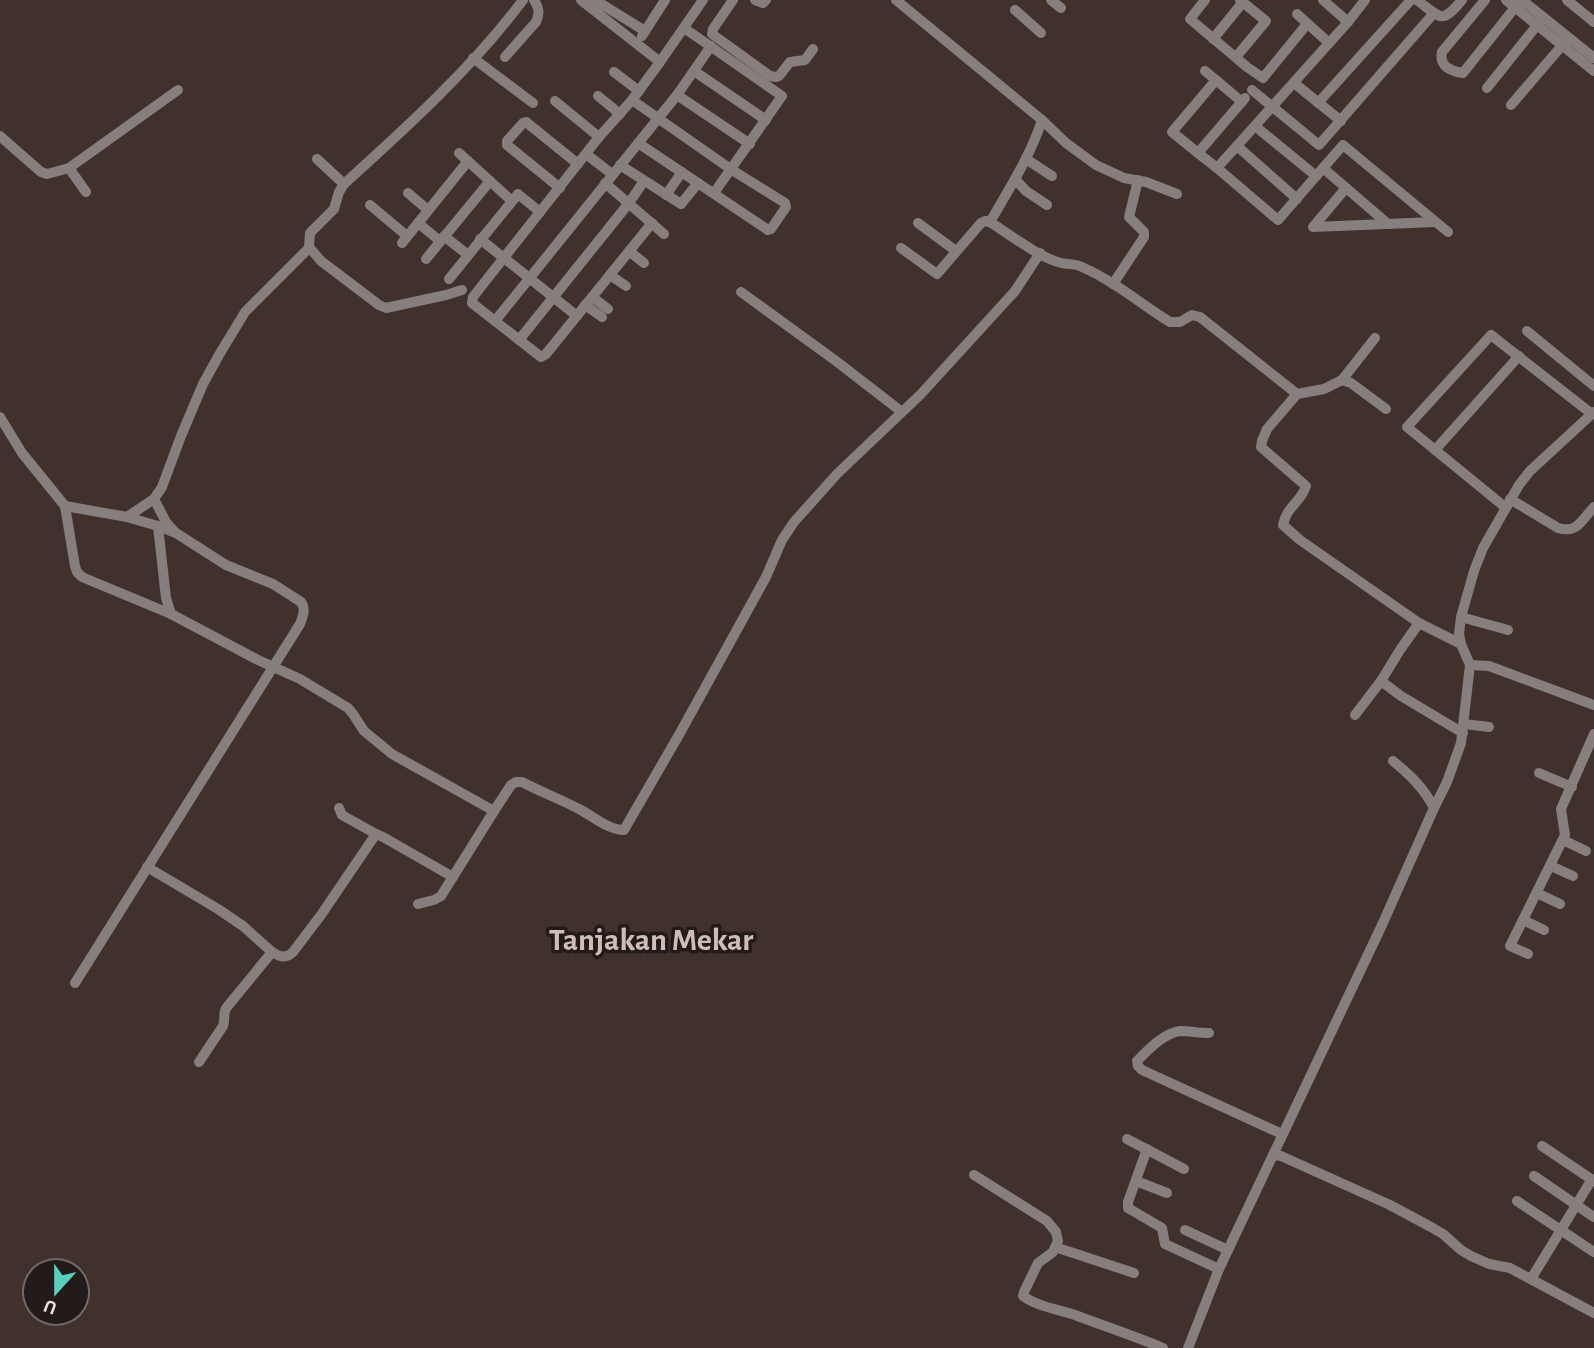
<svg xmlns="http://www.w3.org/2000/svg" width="1594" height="1348" font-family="'Alegreya Sans',sans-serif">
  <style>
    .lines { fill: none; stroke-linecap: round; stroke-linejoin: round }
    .minor { stroke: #877f7d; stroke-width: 10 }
    .labels { text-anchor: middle; stroke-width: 7; stroke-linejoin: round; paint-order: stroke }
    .quarter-label { font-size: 32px; font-weight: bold; fill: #d1bdb8; stroke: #221b19 }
  </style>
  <rect width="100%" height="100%" fill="#40312d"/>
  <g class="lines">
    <!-- minor -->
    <g class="minor">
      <polyline points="581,0 660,62"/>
      <polyline points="595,0 645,31"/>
      <polyline points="733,0 713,29 712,34 770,76 776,77 779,76 790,62 805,60 813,49"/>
      <polyline points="755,0 763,3 766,0"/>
      <path d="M896,0L1042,120C1030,157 1009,189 990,222C1009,234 1040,258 1061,263C1068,265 1075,263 1082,267C1114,281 1141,304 1170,322H1180L1192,315L1200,317L1297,394"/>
      <polyline points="1051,0 1061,8"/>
      <polyline points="1205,0 1190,19 1247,67 1263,78 1307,24"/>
      <polyline points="1323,0 1348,22"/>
      <polyline points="1365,0 1348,22 1217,168 1278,220 1343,145 1448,232"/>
      <path d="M1417,0C1441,18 1441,25 1462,0"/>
      <path d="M1485,0L1442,52C1439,66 1450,71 1463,73L1521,0"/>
      <polyline points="1506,0 1594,71"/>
      <polyline points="1522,0 1594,58"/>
      <polyline points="1567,0 1594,22"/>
      <polyline points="1015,10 1041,33"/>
      <polyline points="1297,14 1329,43"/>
      <polyline points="684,28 782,96 714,193"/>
      <polyline points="642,36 665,0"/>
      <polyline points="1213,39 1243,2"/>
      <path d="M505,57L536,22C540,13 539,8 534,0"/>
      <polyline points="1236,57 1266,21 1240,0"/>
      <polyline points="473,58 533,103"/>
      <polyline points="694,71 766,120"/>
      <polyline points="1205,71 1216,80"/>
      <polyline points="614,72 639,91"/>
      <polyline points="1294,83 1341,121"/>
      <polyline points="1487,88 1542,19"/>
      <polyline points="1252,90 1319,145 1434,13"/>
      <polyline points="677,95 750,144"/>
      <polyline points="598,96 620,114"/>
      <polyline points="632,100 732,170 785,203 786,207 771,229 768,230 638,143"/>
      <polyline points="555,101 599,137"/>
      <polyline points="1318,103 1411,0"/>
      <polyline points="1511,105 1565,42"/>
      <polyline points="1042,120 1066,143 1096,165 1124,178 1146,182 1177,194"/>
      <polyline points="1255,126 1316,176"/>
      <polyline points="0,136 41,172 47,174 69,168 86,192"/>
      <polyline points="1237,146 1297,199"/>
      <polyline points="459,153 512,201"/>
      <polyline points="1198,153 1172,132 1216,80 1242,102"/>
      <polyline points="586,154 612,174"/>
      <polyline points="317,159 344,184"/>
      <polyline points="1026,159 1052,176"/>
      <polyline points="620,165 681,204 698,183"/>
      <polyline points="69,168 178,90"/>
      <polyline points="1217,168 1198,153 1245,98"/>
      <polyline points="1323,168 1388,224"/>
      <polyline points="1015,179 1026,191 1047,205"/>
      <polyline points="605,183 664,234"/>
      <polyline points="560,188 507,145 507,141 523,123 526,122 578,164"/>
      <polyline points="1346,188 1313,227 1435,222"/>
      <polyline points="408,193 428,210"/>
      <polyline points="666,195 682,172"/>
      <polyline points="370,205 407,236"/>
      <polyline points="418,223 440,241"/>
      <polyline points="652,223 546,354 541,357 472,303 473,297 599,137 632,100 660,62 703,0"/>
      <polyline points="918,223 956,251"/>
      <polyline points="444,236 468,255"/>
      <polyline points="480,239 577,316"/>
      <polyline points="402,243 468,161"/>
      <polyline points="309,247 321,261 379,305 386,308 446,295 462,290"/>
      <polyline points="901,248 937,274 981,223 985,221 990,222"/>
      <polyline points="629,251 644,263"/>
      <polyline points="426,259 490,181"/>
      <polyline points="610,275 626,286"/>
      <polyline points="449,279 518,194 540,212"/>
      <polyline points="1113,284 1144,237 1144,232 1129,217 1138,180"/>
      <polyline points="741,292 836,361 902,412"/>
      <polyline points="592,297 608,309"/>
      <polyline points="585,305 602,317"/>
      <polyline points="495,321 677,95 711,46"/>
      <polyline points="1527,331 1594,386"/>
      <path d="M1375,338L1342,380L1324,389L1297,394L1267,429L1262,441L1261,447L1306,486C1302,501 1286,507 1283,525L1300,540L1419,623L1461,644"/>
      <polyline points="519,340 629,203 644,181"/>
      <polyline points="1342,380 1351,383 1386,409"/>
      <polyline points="0,417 22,453 65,506 75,566 77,572 82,577 171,614 258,660 300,679 348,708 353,714 364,731 392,754 494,811"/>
      <polyline points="1435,450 1519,356"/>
      <polyline points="154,499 166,522 174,531"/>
      <path d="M1510,499L1558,528C1578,534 1582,519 1594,507"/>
      <polyline points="65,506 127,517"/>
      <polyline points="1505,507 1407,427 1491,335 1592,414"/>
      <path d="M171,614L166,598L158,526L127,517L154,499L162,487L181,436L203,384L219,355L245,312L307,250L309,247L310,233L334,209L339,192L344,184C407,127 472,68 523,0"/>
      <polyline points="1461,617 1508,630"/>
      <polyline points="1470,665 1489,666 1594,705"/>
      <polyline points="1381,681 1401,696 1463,733"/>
      <polyline points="1355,715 1381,681 1400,650 1419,623"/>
      <polyline points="1464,724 1489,727"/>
      <path d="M1393,761C1410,775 1424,788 1434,808"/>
      <polyline points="1539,773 1572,787"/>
      <polyline points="339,808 342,815 376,834"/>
      <polyline points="1563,840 1586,851"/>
      <polyline points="1551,866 1573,876"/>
      <polyline points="147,867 218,909 243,926 272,952"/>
      <polyline points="1537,893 1560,904"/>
      <path d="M418,904L434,900L441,896L494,811L511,785L516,782H522C541,792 560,799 579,809C593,816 608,830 624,830L680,733L766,577L782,540L794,522L837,474L921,394L1005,302L1015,291L1040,253"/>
      <polyline points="1523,920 1544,930"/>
      <polyline points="1528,954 1510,946 1565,835 1561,809 1594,734"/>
      <path d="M75,983L300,624C303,616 306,609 301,602L273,584L226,565L176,533L158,526"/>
      <path d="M1209,1033C1199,1033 1189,1031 1180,1031C1164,1033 1148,1050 1137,1061L1138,1066L1142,1070L1282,1134"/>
      <path d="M199,1062L223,1026C226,1019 222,1013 227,1007L272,952C280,957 286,959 293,952L321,915L376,834L383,837L453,877"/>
      <polyline points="1127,1139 1184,1169"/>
      <polyline points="1542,1146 1594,1181"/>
      <polyline points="1147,1149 1128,1202 1128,1208 1162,1228 1165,1244 1219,1269"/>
      <polyline points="1273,1155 1281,1156 1390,1205 1431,1227 1443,1234 1461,1250 1471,1256 1489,1264 1510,1268 1594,1313"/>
      <path d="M974,1175L1047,1221L1056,1232L1058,1241L1053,1252L1038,1263L1024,1292L1023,1296C1038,1307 1058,1309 1075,1315C1104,1326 1134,1336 1163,1348"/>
      <polyline points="1534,1176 1594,1217"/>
      <polyline points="1136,1181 1167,1193"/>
      <polyline points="1517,1201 1594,1252"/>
      <polyline points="1185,1230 1228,1250"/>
      <polyline points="1055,1247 1134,1273"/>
      <polyline points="1531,1279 1592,1179"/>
      <polyline points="1188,1348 1219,1269 1382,925 1434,808 1447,782 1461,743 1470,665 1461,644 1459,634 1461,617 1474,571 1483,548 1519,485 1530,471 1594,412"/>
    </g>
  </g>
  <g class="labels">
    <!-- quarter labels -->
    <g class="quarter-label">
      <text x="651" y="950">Tanjakan Mekar</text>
    </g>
  </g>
  <!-- north arrow -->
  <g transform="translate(56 1292) rotate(201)"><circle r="33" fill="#221b19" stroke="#726a68" stroke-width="2"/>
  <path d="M0-5L12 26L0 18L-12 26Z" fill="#5acebc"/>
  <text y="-10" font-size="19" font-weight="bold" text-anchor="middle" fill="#ebe0de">U</text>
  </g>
</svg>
